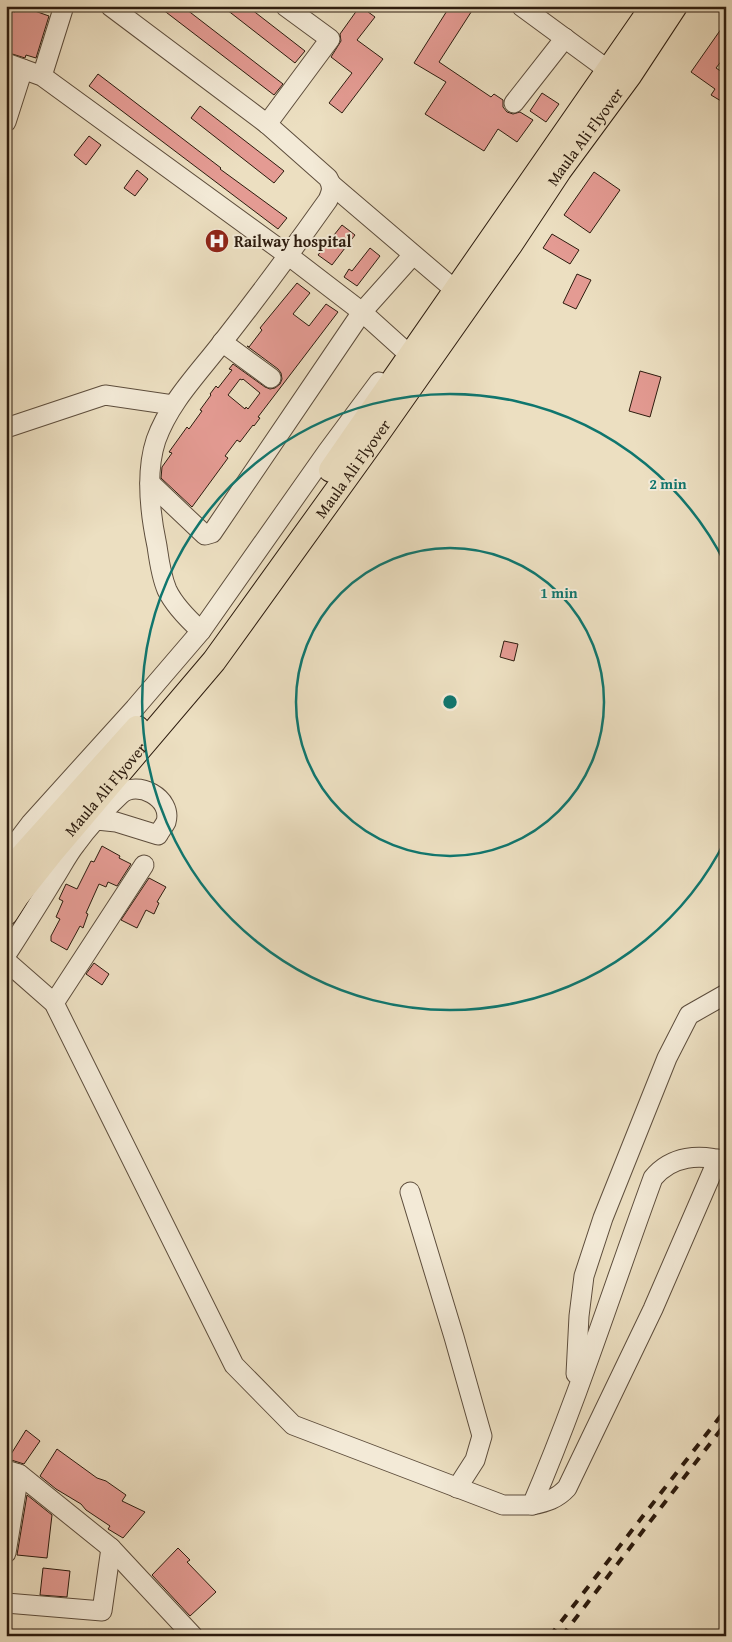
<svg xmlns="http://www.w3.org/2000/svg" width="732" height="1642" font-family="'Gentium Book Plus',serif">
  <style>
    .building { fill: #e49b93; stroke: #2d1c0f; fill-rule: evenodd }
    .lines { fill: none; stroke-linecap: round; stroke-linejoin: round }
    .minor-casing { stroke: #5d4d3c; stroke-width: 21 }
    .major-casing { stroke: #2d1c0f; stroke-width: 26 }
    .minor { stroke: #f3ead7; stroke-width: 19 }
    .major { stroke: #ecdfc1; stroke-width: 24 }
    .rail { stroke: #2d1c0f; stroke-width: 4; stroke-dasharray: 9 9; stroke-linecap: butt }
    .ring { fill: none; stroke: #0f766e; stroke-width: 2.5 }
    .labels { text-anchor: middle; stroke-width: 4; stroke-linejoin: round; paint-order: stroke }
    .street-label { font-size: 16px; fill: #2d1c0f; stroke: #f3ead7 }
    .poi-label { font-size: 16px; font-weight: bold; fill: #2d1c0f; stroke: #f3ead7; text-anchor: start }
    .centre { fill: #0f766e; stroke: #f3ead7; stroke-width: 2.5 }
    .ring-label { font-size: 15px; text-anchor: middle; font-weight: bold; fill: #0f766e; stroke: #f3ead7; stroke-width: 4; stroke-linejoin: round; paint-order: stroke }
  </style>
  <rect width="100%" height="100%" fill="#ecdfc1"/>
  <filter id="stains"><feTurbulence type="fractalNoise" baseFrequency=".004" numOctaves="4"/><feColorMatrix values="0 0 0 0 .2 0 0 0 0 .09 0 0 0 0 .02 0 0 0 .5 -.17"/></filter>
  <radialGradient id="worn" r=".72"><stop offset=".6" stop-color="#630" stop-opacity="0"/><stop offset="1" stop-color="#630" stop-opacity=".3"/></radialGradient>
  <!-- building -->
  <g class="building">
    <polygon points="17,6 34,6 32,10 49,16 36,58 26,55 25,58 6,52 6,9 15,12"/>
    <polygon points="158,6 182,6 283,84 274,95"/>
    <polygon points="222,6 247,6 305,51 295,63"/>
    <polygon points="360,6 375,17 357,40 383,59 342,113 329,103 352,73 331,57 341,41 340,34"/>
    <polygon points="450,6 475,6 439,62 491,97 494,94 503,100 503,107 507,112 513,114 520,112 533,120 517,142 498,129 484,151 425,114 446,82 414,63"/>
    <polygon points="726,22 726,55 716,68 725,74 726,72 726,104 711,95 715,89 691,72"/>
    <polygon points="98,74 221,168 220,169 287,218 278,229 89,86"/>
    <polygon points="542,93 559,104 546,122 530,111"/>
    <polygon points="200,106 284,171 274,183 191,118"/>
    <polygon points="89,136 101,145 86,165 74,155"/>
    <polygon points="137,170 148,179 135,196 124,188"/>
    <polygon points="594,172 620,190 590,233 564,215"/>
    <polygon points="342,225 355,235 332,265 318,255"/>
    <polygon points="552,234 579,250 570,264 543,248"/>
    <polygon points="370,248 380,256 357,286 344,277 349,269 352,271"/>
    <polygon points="577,274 591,280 576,309 563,303"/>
    <path d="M297,283L310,293L293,314L309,326L326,304L338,312L258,417L260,418L254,426L253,425L240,442L237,440L225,456L228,458L192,507L161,478L162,467L172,453L169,452L187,427L189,429L202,411L200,410L211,395L210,394L216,386L218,388L232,370L229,369L233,364L265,387L270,389L275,388L280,384L282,379L281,373L278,369L247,346L249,347L262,330L260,328ZM240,379L242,380L243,379L260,393L248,409L246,407L245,409L228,395Z"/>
    <polygon points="640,371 661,377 650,417 629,411"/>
    <polygon points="504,641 518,644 514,661 500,657"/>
    <polygon points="102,846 120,856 119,858 131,864 117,886 108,882 106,887 99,884 86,913 88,914 83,928 80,926 67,950 51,941 51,936 60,919 56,917 63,901 59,899 66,884 77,889 91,861 94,862"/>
    <polygon points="149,878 166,887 157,902 159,903 154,914 146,910 137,928 121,920"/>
    <polygon points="94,963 109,974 102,985 86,974"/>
    <polygon points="26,1430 40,1441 24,1464 8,1459"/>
    <polygon points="57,1449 97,1478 106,1481 126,1495 122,1501 145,1512 123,1538 108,1529 110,1526 86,1510 81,1504 56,1489 40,1476"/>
    <polygon points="27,1495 52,1515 47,1558 17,1555"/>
    <polygon points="178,1548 190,1560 187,1562 216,1592 190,1616 152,1575"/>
    <polygon points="43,1568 70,1571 67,1597 40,1595"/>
  </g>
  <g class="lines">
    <!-- minor casing -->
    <g class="minor-casing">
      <g id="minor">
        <path d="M110,6L267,124L328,178C333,187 332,191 328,200C294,248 260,294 224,340C199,373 170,401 156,440C145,473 150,513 157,546C159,560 161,576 167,590C174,605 189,620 201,631"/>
        <polyline points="521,6 604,67"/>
        <polyline points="6,63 42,76 289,256 362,312 403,349"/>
        <polyline points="42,76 64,6"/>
        <polyline points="514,103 565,38"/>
        <polyline points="6,122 23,69"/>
        <polyline points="267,124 330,39 285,6"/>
        <polyline points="332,185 448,284"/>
        <polyline points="222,342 271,378"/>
        <polyline points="6,428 105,395 173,405"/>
        <polyline points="150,483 205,535 212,533 362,312 413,255"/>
        <polyline points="6,856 31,823 135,708 201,631 327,452 379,382"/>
        <path d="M6,955C22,930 38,905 53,880C61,868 67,855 76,844C88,827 104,810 120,795C137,779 173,798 166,822C164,826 160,831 158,835L116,822L97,820"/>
        <path d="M6,961L54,1003L234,1365L293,1425L503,1505H532C578,1398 613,1287 653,1178C671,1156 700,1153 726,1162"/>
        <polyline points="54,1003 144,865"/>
        <polyline points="410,1192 454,1337 482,1436 475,1460 457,1488"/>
        <polyline points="576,1374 579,1316 584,1276 603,1218 667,1058 689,1015 726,994"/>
        <polyline points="6,1470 19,1474 111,1548 193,1636"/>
        <path d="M532,1505C546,1502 557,1499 567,1488L653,1309L718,1159"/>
        <polyline points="6,1553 19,1474"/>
        <polyline points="6,1603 102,1611 111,1548"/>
      </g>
    </g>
    <!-- major casing -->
    <g class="major-casing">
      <g id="major">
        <polyline points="331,470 653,6"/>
        <polyline points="6,874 137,728"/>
        <path id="s1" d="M6,913L17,896L51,853L214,661L376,436L510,245L559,171L629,76L675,6"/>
      </g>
    </g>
    <!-- minor -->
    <use href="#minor" class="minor"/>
    <!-- major -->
    <use href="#major" class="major"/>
    <!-- rail -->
    <g class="rail">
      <polyline points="550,1636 726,1409"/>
      <polyline points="562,1636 726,1423"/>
    </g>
  </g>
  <!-- distance rings -->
  <g class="ring">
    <circle cx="450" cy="702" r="154"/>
    <path d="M726 839A308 308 0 1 1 726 565"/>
  </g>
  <!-- icons -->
  <defs>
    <g id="hospital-disc" transform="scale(1.25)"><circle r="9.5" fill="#8f2418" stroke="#f3ead7"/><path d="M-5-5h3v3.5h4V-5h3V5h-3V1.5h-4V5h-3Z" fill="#fff"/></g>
  </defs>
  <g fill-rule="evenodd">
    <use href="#hospital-disc" x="217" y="241"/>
  </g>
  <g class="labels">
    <!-- street labels -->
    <g class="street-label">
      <text dy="6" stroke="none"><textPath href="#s1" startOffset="969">Maula Ali Flyover</textPath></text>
      <text dy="6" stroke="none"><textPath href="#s1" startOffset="564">Maula Ali Flyover</textPath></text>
      <text dy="6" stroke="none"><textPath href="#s1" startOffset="159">Maula Ali Flyover</textPath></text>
    </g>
    <!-- poi labels -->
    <g class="poi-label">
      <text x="234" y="247">Railway hospital</text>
    </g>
  </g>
  <circle cx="450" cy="702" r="8" class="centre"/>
  <g class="ring-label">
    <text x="668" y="489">2 min</text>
    <text x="559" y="598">1 min</text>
  </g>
  <!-- margin -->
  <rect width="732" height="1642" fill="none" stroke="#ecdfc1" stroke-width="25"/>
  <rect x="8" y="8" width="717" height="1627" fill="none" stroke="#2d1c0f" stroke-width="2.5"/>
  <rect x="12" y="12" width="707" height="1617" fill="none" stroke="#2d1c0f"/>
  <rect width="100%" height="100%" filter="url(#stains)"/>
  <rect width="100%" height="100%" fill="url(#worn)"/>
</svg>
